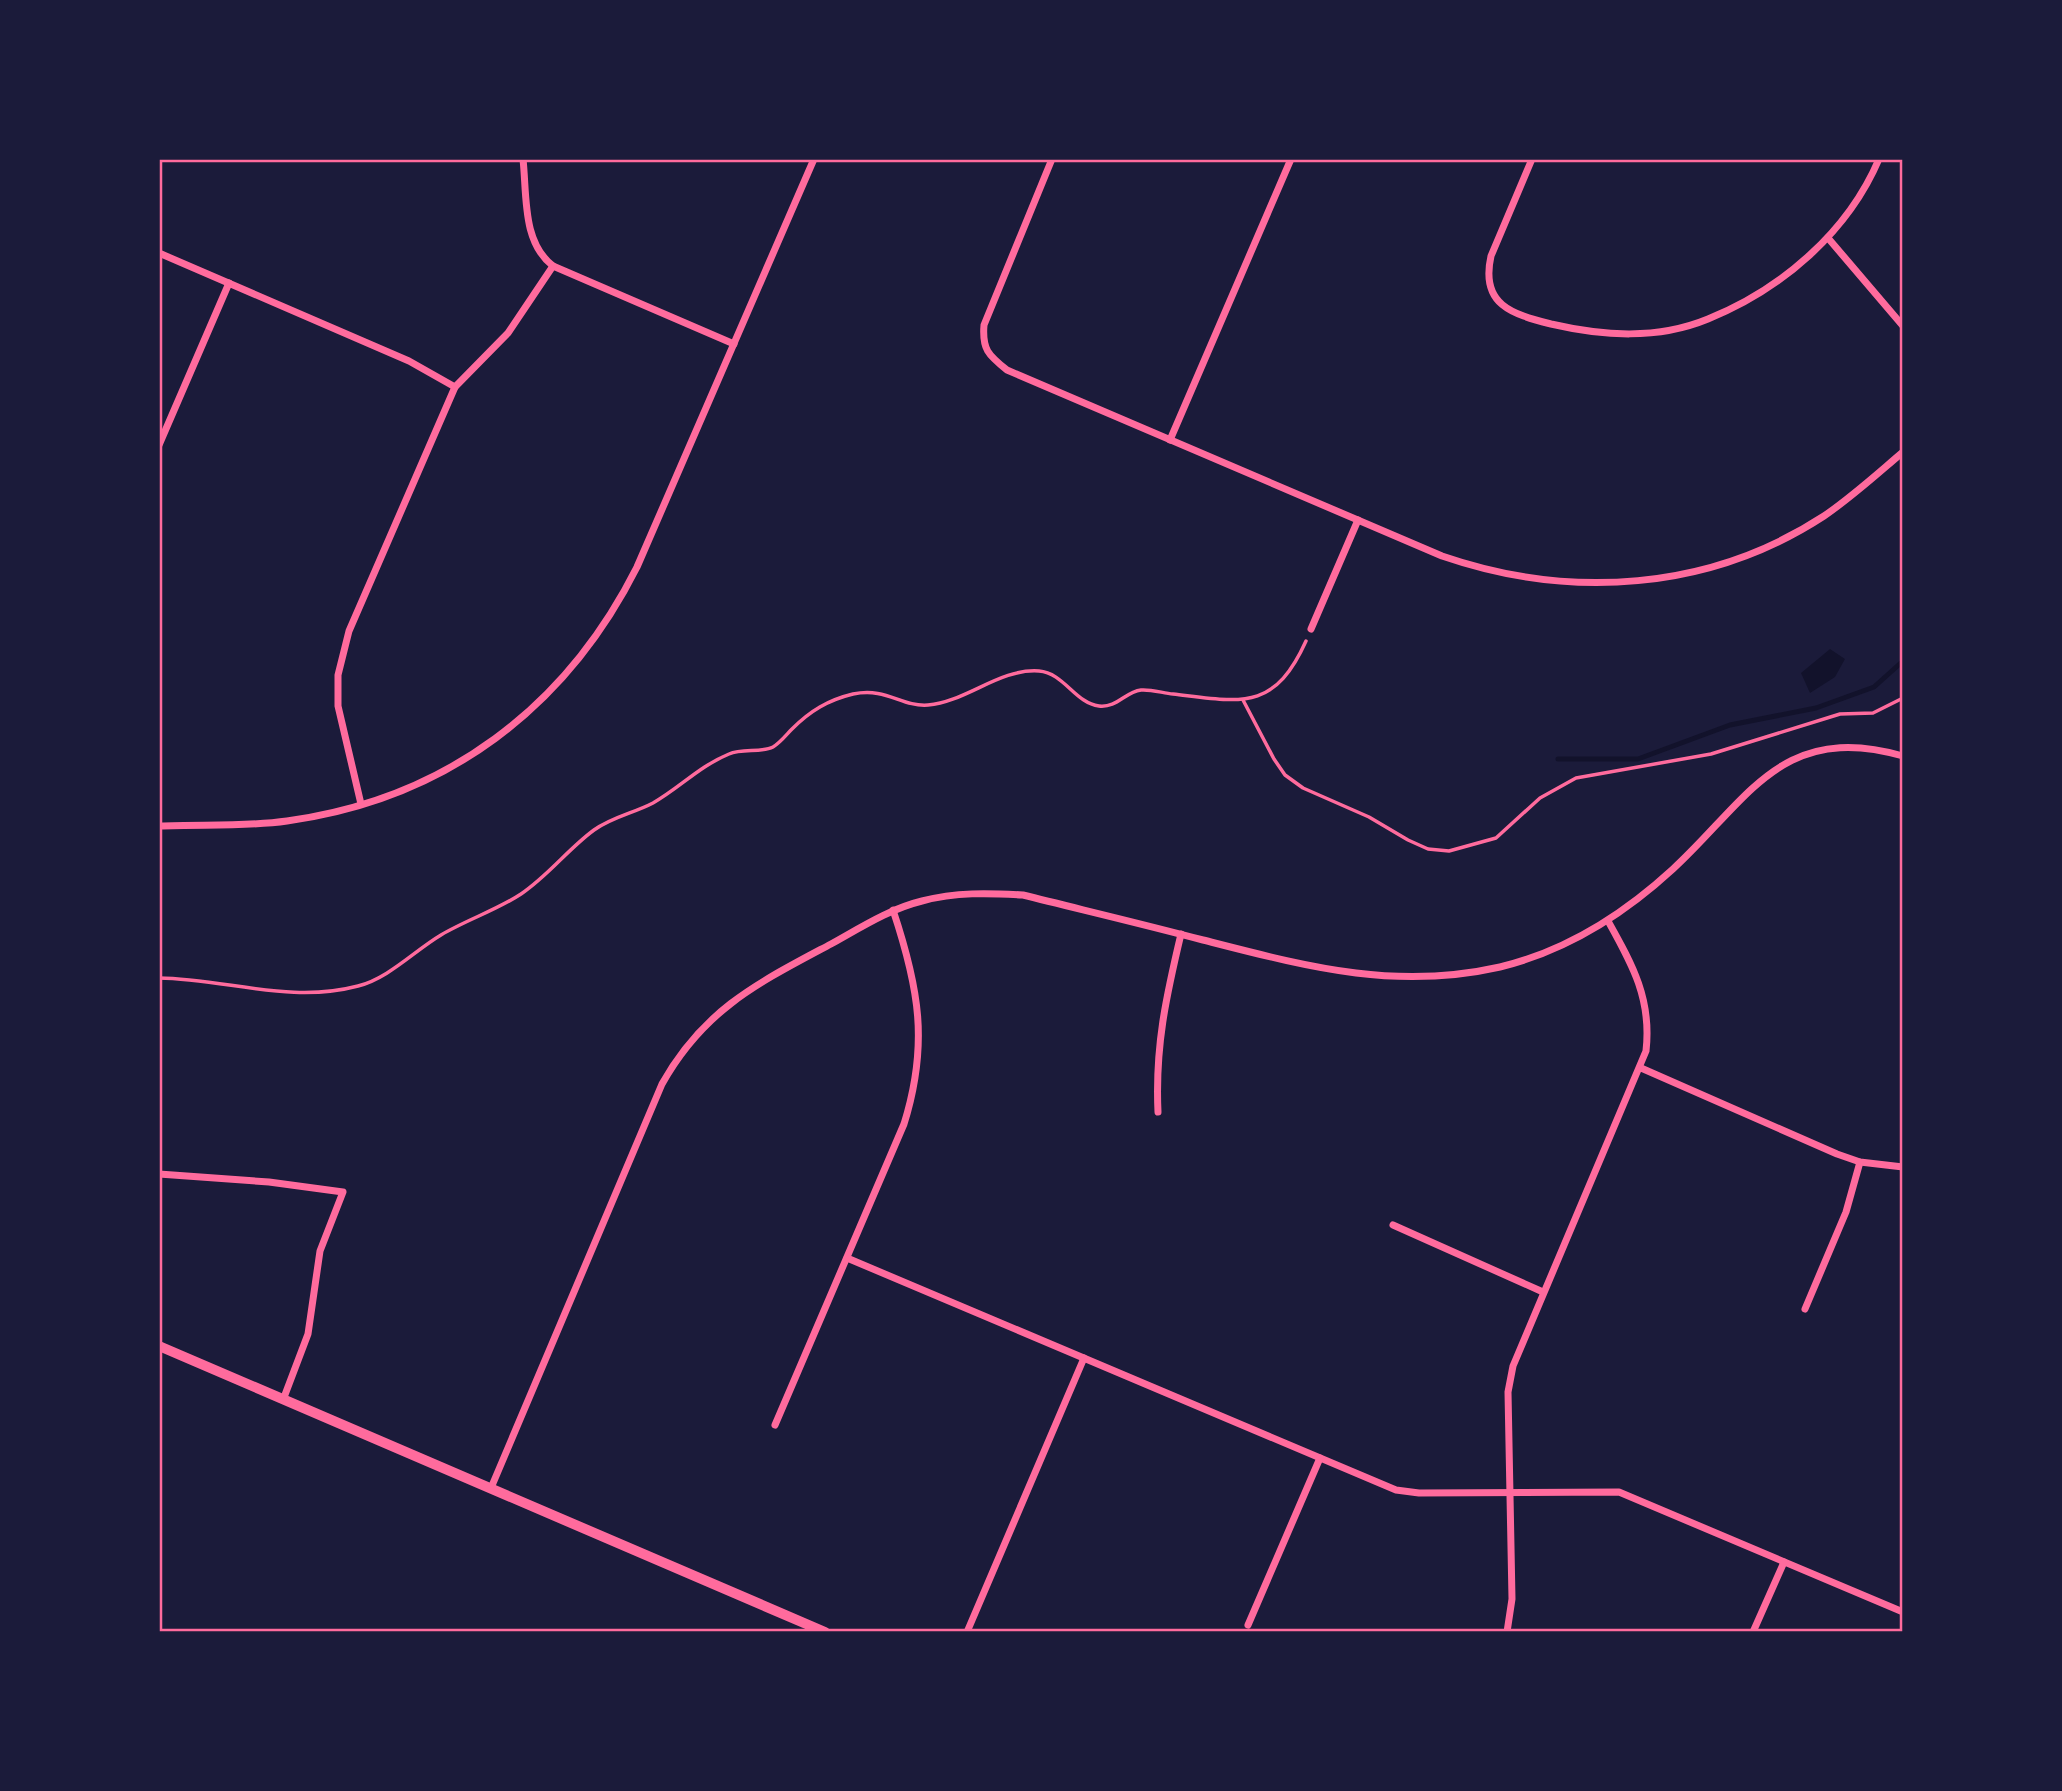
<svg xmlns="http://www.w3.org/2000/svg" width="2062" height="1791" font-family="Cabin,sans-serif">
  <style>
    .water { fill: #12122b }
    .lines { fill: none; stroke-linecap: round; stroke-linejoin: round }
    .stream { stroke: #12122b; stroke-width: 5 }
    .path { stroke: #ff6b9d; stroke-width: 3.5 }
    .minor { stroke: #ff6b9d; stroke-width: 7 }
    .tertiary { stroke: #ff6b9d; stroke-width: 10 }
    .neatline { fill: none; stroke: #ff6b9d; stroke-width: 2.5 }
  </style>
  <rect width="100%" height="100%" fill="#1b1b3a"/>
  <!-- water -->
  <polygon class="water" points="1830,649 1845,659 1835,677 1810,693 1801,673"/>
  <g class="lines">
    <!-- stream -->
    <polyline class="stream" points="1558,759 1638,759 1730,725 1816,708 1874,687 1903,661"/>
    <!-- path -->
    <g class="path">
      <polyline points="1243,700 1274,759 1285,775 1303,788 1369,817 1408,840 1428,849 1449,851 1496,838 1540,798 1576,778 1711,754 1840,714 1873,713 1903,698"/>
      <path d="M159,978C227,979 290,1004 358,986C389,978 414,951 441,935C466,920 497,910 521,894C549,875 568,849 594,830C612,817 634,813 653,803C681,787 698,767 729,754C742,748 761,753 773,747C780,743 787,734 792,729C810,711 828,700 853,694C887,687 901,707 928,705C966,702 1000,668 1039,671C1064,673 1075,703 1099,706C1117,708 1125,692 1141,690C1150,689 1163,693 1173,694C1241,702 1274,712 1306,641"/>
    </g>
    <!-- minor -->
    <g class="minor">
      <path d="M523,159C527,196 522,242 553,266L734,344"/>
      <path d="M1052,159L984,325C982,349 988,355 1007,370L1442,556C1570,600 1709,591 1824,516C1852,497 1877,474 1903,452"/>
      <path d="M1532,159L1491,256C1480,305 1512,314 1551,324C1603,336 1657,340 1708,319C1782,289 1848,232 1879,159"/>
      <polyline points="1828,238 1903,326"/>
      <polyline points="159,253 409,361 455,387"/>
      <polyline points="1170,440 1291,159"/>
      <polyline points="159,445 229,283"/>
      <polyline points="1311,629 1358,520"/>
      <polyline points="361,804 338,706 338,675 349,631 455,387 508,333 553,266"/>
      <path d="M159,826C201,824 245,827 287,821C446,799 566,708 637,567L814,159"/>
      <polyline points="1641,1068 1837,1154 1860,1162 1903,1167"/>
      <path d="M1158,1112C1155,1047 1166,997 1181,934"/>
      <polyline points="159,1174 269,1182 343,1192 320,1251 308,1334 283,1400"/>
      <polyline points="1393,1225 1543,1292"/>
      <polyline points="847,1258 1396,1490 1419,1493 1619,1492 1903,1612"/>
      <polyline points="1805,1309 1846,1212 1860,1162"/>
      <path d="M775,1425L904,1124C929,1044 919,988 893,910"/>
      <path d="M491,1488L662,1084C704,1009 758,983 831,944C860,928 889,909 922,901C956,892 988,893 1023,895C1083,910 1143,924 1203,940C1305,966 1394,991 1500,967C1566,951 1623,915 1673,869C1748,800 1781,721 1903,756"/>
      <polyline points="1248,1625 1320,1458"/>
      <polyline points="967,1632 1084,1358"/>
      <path d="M1507,1632L1512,1599L1508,1392L1513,1366L1646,1051C1652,999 1632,964 1608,921"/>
      <polyline points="1753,1632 1784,1562"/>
    </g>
    <!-- tertiary -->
    <polyline class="tertiary" points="159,1346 825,1632"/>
  </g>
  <!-- border -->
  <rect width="2062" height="1791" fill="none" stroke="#1b1b3a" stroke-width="322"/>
  <rect x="161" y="161" width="1740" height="1469" class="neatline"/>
</svg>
